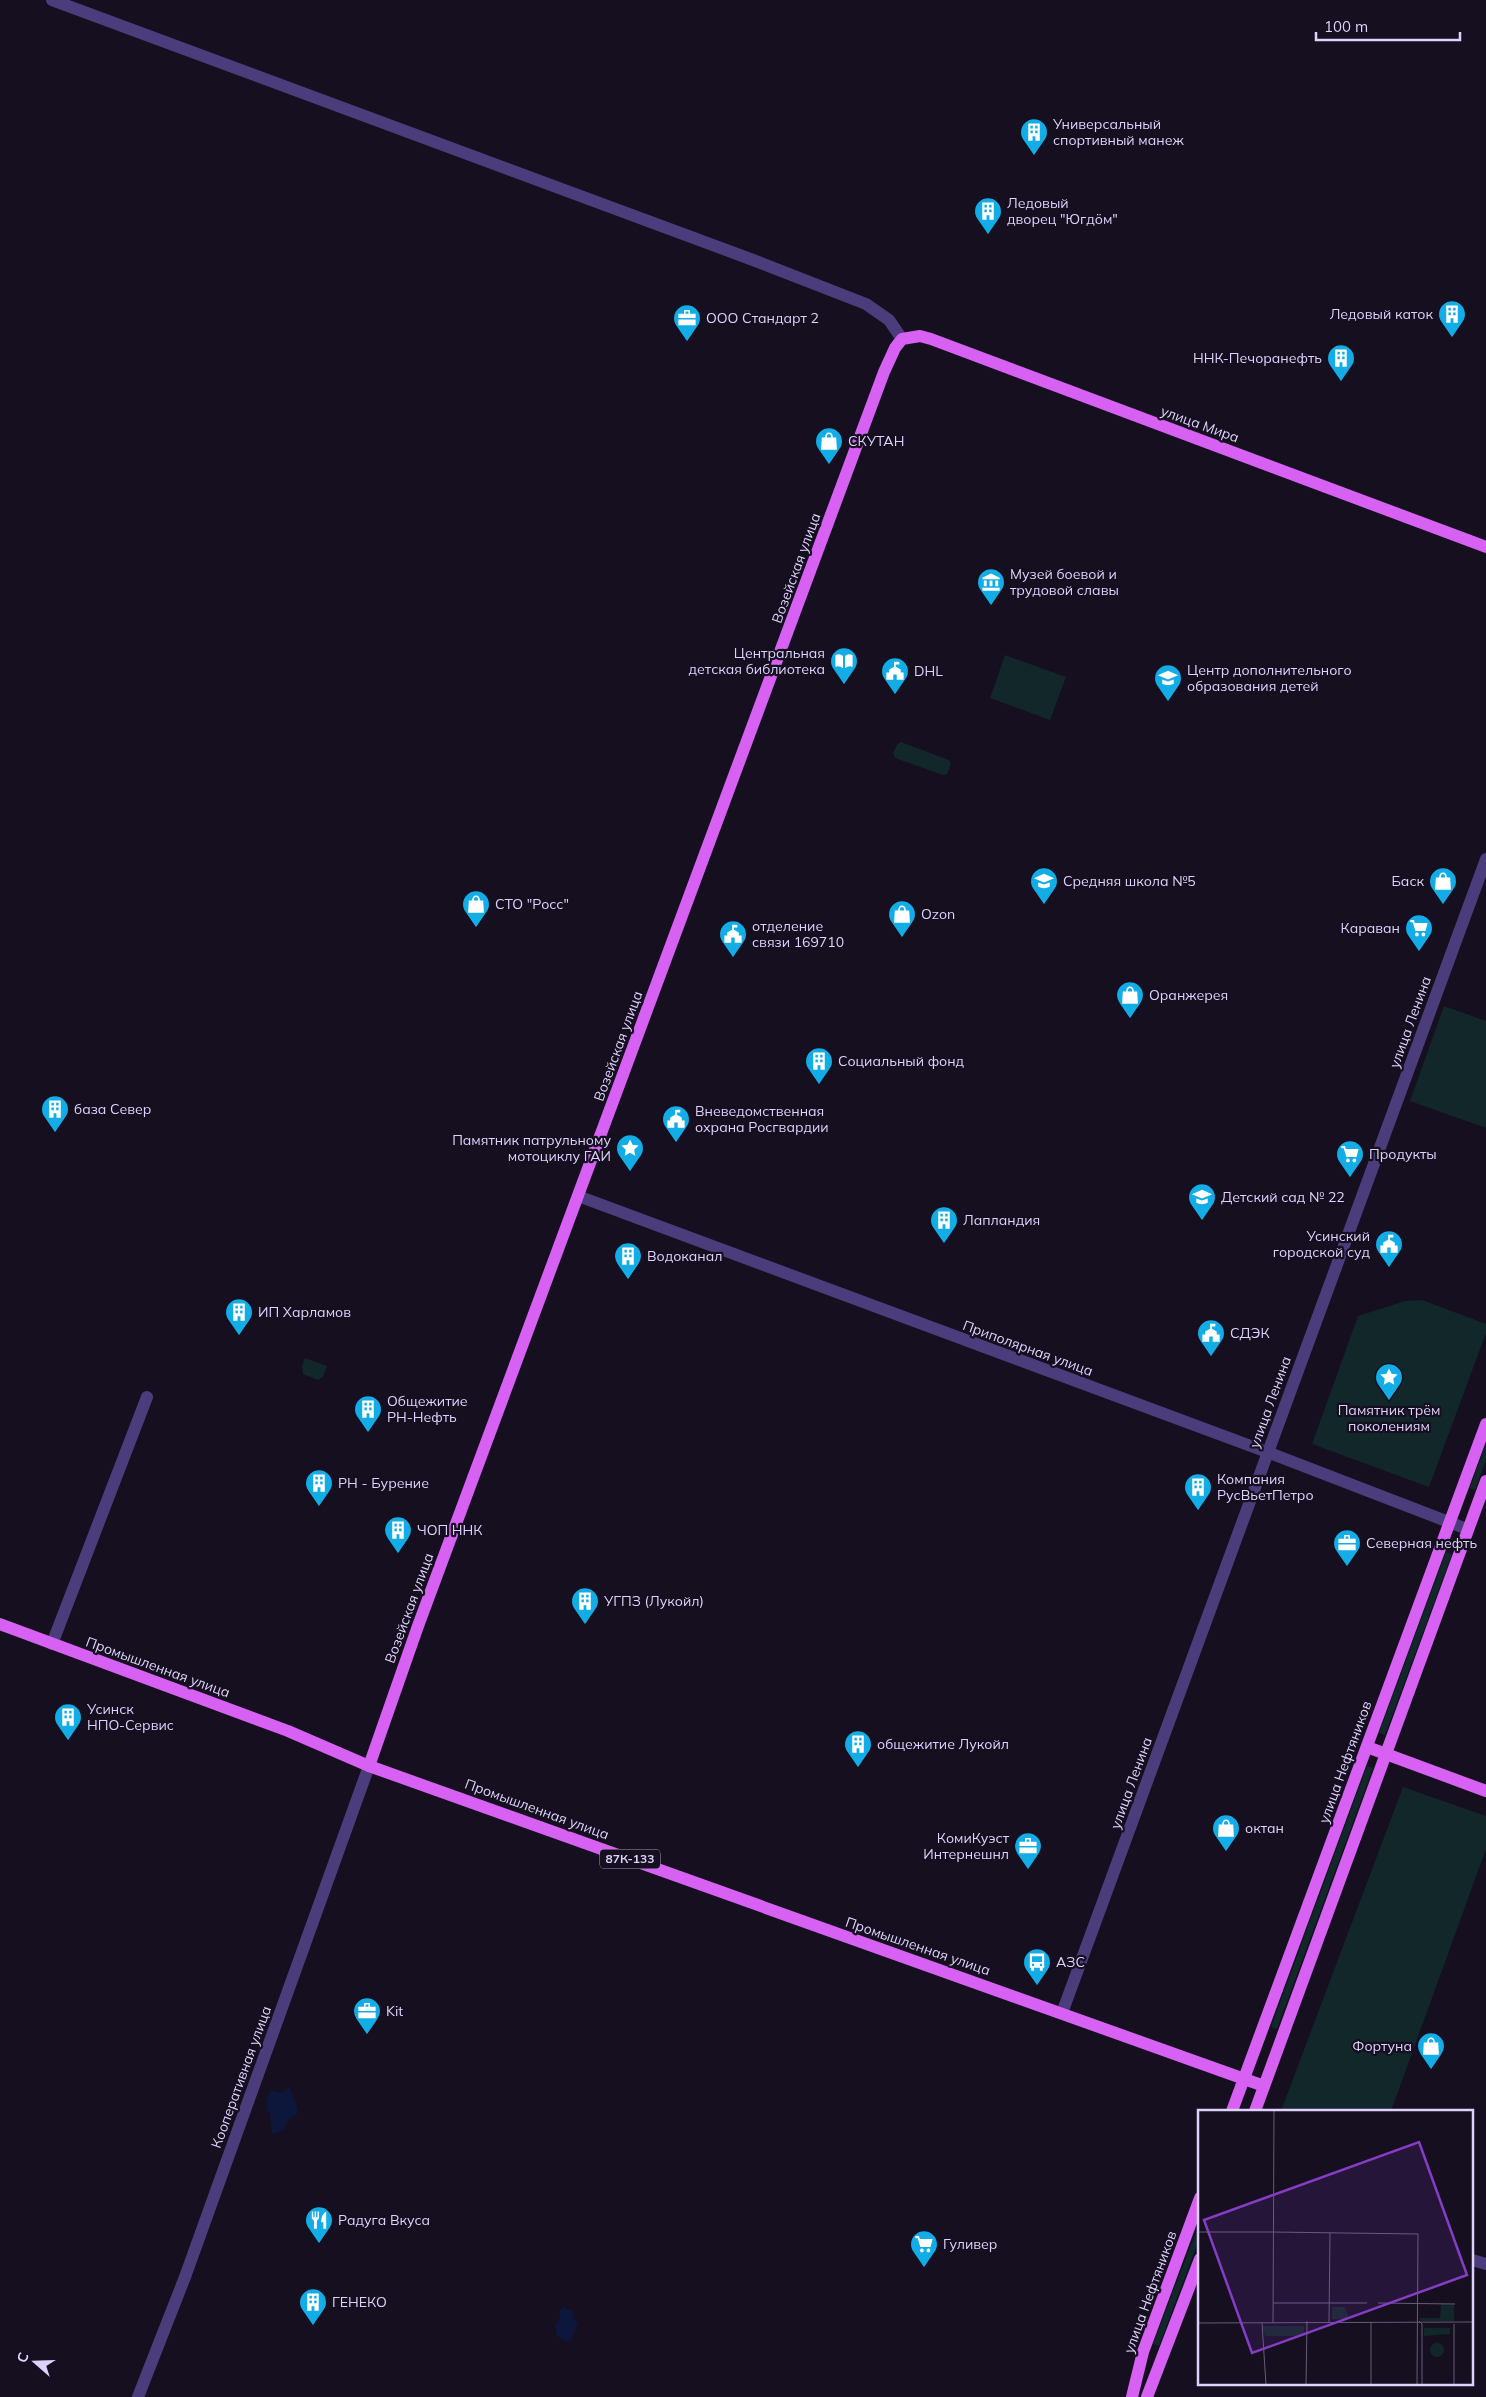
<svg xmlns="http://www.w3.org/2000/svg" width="1486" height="2397" font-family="Mulish,sans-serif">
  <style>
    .green { fill: #12272a }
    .water { fill: #0d163b }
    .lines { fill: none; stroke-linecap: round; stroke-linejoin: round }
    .minor { stroke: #4b3d7c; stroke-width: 12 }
    .major { stroke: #d661f3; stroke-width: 12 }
    .labels { text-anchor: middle; stroke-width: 4.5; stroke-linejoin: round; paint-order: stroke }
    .shield { fill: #150f20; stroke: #a298ba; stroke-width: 1 }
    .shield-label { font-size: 12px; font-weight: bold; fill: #ded2fc }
    .poi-label { font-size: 14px; fill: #ded2fc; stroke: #150f20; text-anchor: start }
    .street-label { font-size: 14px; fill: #ded2fc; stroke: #150f20 }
    .inset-road { fill: none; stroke: #655d78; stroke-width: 1 }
    .view { fill: #853dc5; fill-opacity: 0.15; stroke: #853dc5; stroke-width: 2.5 }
    .inset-edge { fill: none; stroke: #ded2fc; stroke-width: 2.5 }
  </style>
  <rect width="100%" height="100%" fill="#150f20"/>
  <!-- green -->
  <g class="green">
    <polygon points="1005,655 1066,677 1050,720 990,698"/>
    <polygon points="901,742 949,760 951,764 947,774 943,775 895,758 893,753 897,745"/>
    <polygon points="1444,1006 1486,1021 1486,1128 1410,1101"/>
    <polygon points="1422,1300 1486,1324 1486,1333 1429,1487 1312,1444 1358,1316 1405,1301"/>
    <polygon points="305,1358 327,1366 323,1377 318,1380 303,1374 302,1366"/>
    <polygon points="1486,1444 1486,1460 1475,1490 1470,1488"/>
    <polygon points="1446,1552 1452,1554 1385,1735 1379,1733"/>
    <polygon points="1367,1766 1373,1768 1277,2029 1271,2027"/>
    <polygon points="1403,1787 1486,1816 1486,1849 1391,2111 1281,2111"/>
    <polygon points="1200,2222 1200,2237 1159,2346 1153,2344"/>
  </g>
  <!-- water -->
  <g class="water">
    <polygon points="290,2087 298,2110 296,2115 289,2119 283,2131 272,2134 270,2113 266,2111 267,2096 272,2090 281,2093"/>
    <polygon points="563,2307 573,2312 573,2318 578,2323 571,2341 564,2341 557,2336 555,2325 560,2319 559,2312"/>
  </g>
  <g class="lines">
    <!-- minor -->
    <g class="minor">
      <polyline points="52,0 753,260 866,304 889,320 902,339"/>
      <polyline points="578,1196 1267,1452 1467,1529"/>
      <polyline points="52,1644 147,1397"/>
      <polyline points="1062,2013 1486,859"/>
      <polyline points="1472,2260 1486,2264"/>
      <polyline points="138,2397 185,2277 369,1766"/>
    </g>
    <!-- major -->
    <g class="major">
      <polyline points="0,1624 288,1731 369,1766 1264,2086"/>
      <polyline points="1367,1747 1486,1791"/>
      <polyline points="369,1766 418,1626 884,372 895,348 902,339 920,336 931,339 1486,547"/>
      <polyline points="1232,2111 1486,1424"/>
      <polyline points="1255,2111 1486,1481"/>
      <polyline points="1132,2397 1143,2352 1200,2198"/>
      <polyline points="1147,2397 1200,2259"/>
    </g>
  </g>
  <!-- icons -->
  <defs>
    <g id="building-pin" transform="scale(1.4375)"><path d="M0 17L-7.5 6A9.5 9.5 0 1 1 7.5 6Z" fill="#12ade7" stroke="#150f20"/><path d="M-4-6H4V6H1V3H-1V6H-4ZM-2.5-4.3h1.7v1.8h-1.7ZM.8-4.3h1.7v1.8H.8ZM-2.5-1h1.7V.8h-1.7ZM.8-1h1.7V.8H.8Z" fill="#fff"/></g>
    <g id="office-pin" transform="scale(1.4375)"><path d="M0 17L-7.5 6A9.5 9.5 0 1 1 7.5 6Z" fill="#12ade7" stroke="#150f20"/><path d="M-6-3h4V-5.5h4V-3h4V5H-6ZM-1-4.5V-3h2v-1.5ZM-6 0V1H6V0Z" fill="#fff"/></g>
    <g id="shop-pin" transform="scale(1.4375)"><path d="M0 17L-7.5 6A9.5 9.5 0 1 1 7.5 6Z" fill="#12ade7" stroke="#150f20"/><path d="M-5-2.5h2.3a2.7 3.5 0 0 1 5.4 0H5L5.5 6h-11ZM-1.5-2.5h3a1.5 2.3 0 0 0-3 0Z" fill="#fff"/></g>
    <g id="museum-pin" transform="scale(1.4375)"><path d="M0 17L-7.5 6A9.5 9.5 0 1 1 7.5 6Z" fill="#12ade7" stroke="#150f20"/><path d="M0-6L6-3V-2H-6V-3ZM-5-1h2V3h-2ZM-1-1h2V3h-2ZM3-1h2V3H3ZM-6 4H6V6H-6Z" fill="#fff"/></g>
    <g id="library-pin" transform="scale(1.4375)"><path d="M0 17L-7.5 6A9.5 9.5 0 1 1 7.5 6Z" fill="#12ade7" stroke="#150f20"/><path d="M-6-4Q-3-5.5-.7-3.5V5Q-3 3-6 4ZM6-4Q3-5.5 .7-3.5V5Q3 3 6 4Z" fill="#fff"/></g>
    <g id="civic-pin" transform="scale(1.4375)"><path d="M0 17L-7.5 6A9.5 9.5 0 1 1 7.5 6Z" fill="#12ade7" stroke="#150f20"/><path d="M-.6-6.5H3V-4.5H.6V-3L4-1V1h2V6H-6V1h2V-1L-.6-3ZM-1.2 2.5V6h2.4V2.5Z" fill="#fff"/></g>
    <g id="school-pin" transform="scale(1.4375)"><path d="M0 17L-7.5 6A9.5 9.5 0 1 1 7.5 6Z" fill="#12ade7" stroke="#150f20"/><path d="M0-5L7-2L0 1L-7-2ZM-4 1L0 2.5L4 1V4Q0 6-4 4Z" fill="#fff"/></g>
    <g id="supermarket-pin" transform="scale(1.4375)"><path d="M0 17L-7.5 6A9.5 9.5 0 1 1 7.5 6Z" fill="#12ade7" stroke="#150f20"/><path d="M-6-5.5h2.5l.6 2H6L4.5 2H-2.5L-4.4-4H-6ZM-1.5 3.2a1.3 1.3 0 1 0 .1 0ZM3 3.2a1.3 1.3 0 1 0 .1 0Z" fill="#fff"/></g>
    <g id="sight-pin" transform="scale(1.4375)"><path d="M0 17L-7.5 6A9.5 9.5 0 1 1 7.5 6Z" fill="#12ade7" stroke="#150f20"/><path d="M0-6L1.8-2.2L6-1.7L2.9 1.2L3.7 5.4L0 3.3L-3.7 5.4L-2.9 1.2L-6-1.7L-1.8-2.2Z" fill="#fff"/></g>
    <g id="bus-pin" transform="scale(1.4375)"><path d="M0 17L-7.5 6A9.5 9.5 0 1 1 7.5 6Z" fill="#12ade7" stroke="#150f20"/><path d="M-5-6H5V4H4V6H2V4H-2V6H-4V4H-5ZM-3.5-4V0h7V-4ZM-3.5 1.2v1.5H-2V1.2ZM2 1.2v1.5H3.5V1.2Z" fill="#fff"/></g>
    <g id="restaurant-pin" transform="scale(1.4375)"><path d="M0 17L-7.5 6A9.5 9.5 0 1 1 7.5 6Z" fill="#12ade7" stroke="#150f20"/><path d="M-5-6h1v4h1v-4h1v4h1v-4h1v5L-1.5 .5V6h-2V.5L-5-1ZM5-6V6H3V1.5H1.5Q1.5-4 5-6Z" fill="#fff"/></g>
  </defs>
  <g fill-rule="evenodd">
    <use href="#building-pin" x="1034" y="132"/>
    <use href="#building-pin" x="988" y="211"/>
    <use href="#building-pin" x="1452" y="314"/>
    <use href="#office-pin" x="687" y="318"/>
    <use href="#building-pin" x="1341" y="358"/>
    <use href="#shop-pin" x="829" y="441"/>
    <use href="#museum-pin" x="991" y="582"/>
    <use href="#library-pin" x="844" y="661"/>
    <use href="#civic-pin" x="895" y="671"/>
    <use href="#school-pin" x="1168" y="678"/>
    <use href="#school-pin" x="1044" y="881"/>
    <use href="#shop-pin" x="1443" y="881"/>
    <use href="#shop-pin" x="476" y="904"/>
    <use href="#shop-pin" x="902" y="914"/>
    <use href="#supermarket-pin" x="1419" y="928"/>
    <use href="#civic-pin" x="733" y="934"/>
    <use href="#shop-pin" x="1130" y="995"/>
    <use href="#building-pin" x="819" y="1061"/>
    <use href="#building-pin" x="55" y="1109"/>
    <use href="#civic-pin" x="676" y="1119"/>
    <use href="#sight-pin" x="630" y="1148"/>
    <use href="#supermarket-pin" x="1350" y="1154"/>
    <use href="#school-pin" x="1202" y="1197"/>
    <use href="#building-pin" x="944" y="1220"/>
    <use href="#civic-pin" x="1389" y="1244"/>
    <use href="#building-pin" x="628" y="1256"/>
    <use href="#building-pin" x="239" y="1312"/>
    <use href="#civic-pin" x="1211" y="1333"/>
    <use href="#sight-pin" x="1389" y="1377"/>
    <use href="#building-pin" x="368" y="1409"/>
    <use href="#building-pin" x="319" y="1483"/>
    <use href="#building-pin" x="1198" y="1487"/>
    <use href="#building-pin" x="398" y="1530"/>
    <use href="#office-pin" x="1347" y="1543"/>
    <use href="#building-pin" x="585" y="1601"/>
    <use href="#building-pin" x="68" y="1717"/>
    <use href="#building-pin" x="858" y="1744"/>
    <use href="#shop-pin" x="1226" y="1828"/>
    <use href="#office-pin" x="1028" y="1846"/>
    <use href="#bus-pin" x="1037" y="1962"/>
    <use href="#office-pin" x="367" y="2011"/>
    <use href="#shop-pin" x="1431" y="2046"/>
    <use href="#restaurant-pin" x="319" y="2220"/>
    <use href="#supermarket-pin" x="924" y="2244"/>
    <use href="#building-pin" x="313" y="2302"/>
  </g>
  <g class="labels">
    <!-- shield labels -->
    <rect class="shield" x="600" y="1849.5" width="60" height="19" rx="4"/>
    <g class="shield-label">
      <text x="630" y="1863">87К-133</text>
    </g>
    <!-- poi labels -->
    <g class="poi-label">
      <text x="1053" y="129">Универсальный<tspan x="1053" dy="16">спортивный манеж</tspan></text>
      <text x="1007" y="208">Ледовый<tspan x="1007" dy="16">дворец "Югдӧм"</tspan></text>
      <text x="1433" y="319" text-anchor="end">Ледовый каток</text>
      <text x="706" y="323">ООО Стандарт 2</text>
      <text x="1322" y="363" text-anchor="end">ННК-Печоранефть</text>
      <text x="848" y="446">СКУТАН</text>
      <text x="1010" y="579">Музей боевой и<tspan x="1010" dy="16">трудовой славы</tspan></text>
      <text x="825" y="658" text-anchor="end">Центральная<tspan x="825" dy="16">детская библиотека</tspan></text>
      <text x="1187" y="675">Центр дополнительного<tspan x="1187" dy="16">образования детей</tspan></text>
      <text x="914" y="676">DHL</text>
      <text x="1063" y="886">Средняя школа №5</text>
      <text x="1424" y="886" text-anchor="end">Баск</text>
      <text x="495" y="909">СТО "Росс"</text>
      <text x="921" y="919">Ozon</text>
      <text x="752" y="931">отделение<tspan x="752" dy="16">связи 169710</tspan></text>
      <text x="1400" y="933" text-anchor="end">Караван</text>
      <text x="1149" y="1000">Оранжерея</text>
      <text x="838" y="1066">Социальный фонд</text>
      <text x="74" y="1114">база Север</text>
      <text x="695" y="1116">Вневедомственная<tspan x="695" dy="16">охрана Росгвардии</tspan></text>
      <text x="611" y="1145" text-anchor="end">Памятник патрульному<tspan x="611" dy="16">мотоциклу ГАИ</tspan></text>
      <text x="1369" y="1159">Продукты</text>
      <text x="1221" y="1202">Детский сад № 22</text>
      <text x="963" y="1225">Лапландия</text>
      <text x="1370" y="1241" text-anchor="end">Усинский<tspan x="1370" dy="16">городской суд</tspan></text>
      <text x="647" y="1261">Водоканал</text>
      <text x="258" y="1317">ИП Харламов</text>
      <text x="1230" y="1338">СДЭК</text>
      <text x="387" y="1406">Общежитие<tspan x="387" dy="16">РН-Нефть</tspan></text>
      <text x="1389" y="1415" text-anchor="middle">Памятник трём<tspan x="1389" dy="16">поколениям</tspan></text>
      <text x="1217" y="1484">Компания<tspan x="1217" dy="16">РусВьетПетро</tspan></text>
      <text x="338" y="1488">РН - Бурение</text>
      <text x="417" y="1535">ЧОП ННК</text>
      <text x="1366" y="1548">Северная нефть</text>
      <text x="604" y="1606">УГПЗ (Лукойл)</text>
      <text x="87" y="1714">Усинск<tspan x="87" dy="16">НПО-Сервис</tspan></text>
      <text x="877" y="1749">общежитие Лукойл</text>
      <text x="1245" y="1833">октан</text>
      <text x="1009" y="1843" text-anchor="end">КомиКуэст<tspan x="1009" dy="16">Интернешнл</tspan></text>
      <text x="1056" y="1967">АЗС</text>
      <text x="386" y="2016">Kit</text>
      <text x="1412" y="2051" text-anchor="end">Фортуна</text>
      <text x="338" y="2225">Радуга Вкуса</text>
      <text x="943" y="2249">Гуливер</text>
      <text x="332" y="2307">ГЕНЕКО</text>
    </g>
    <!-- street labels -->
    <g class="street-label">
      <text transform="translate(1200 424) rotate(20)" y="5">улица Мира</text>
      <text transform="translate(796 568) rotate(-70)" y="5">Возейская улица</text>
      <text transform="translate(1410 1022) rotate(-70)" y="5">улица Ленина</text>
      <text transform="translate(618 1046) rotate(-70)" y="5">Возейская улица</text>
      <text transform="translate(1028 1348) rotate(20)" y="5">Приполярная улица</text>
      <text transform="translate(1270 1402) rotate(-70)" y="5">улица Ленина</text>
      <text transform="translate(409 1608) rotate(-70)" y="5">Возейская улица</text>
      <text transform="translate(158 1667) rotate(20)" y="5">Промышленная улица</text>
      <text transform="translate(1345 1762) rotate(-70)" y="5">улица Нефтяников</text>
      <text transform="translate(1131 1783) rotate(-70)" y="5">улица Ленина</text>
      <text transform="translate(537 1809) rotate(20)" y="5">Промышленная улица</text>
      <text transform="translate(918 1946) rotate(19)" y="5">Промышленная улица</text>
      <text transform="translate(241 2077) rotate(-70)" y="5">Кооперативная улица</text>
      <text transform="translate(1150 2292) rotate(-70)" y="5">улица Нефтяников</text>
    </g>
  </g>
  <!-- overview -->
  <g transform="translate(1198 2110)">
    <rect width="275" height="275" fill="#150f20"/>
    <path d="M243,194L256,195V211H223L221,208H242ZM134,197H147L151,209H134ZM64,216H106V226H67ZM226,218H252V224L226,226ZM232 240a7 7 0 1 1 14 0a7 7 0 1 1-14 0Z" fill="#12272a"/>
    <path class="inset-road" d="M0,122H74M74,122L220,124L219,275M75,193H169M180,193L257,194M221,211L224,214V275M131,212L132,123M0,213L275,212M64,213L68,275M75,213L76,0M108,275L109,211M173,275V212M256,275V214"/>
    <path class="view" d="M221,32L269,165L54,243L6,110Z"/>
    <rect width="275" height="275" class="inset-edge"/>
  </g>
  <!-- north arrow -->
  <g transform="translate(35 2362) rotate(290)" stroke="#150f20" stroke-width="4" paint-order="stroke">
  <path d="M0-4L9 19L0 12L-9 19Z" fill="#ded2fc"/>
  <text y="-8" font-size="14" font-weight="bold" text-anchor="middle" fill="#ded2fc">С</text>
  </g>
  <!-- scale -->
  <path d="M1316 32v8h144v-8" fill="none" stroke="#ded2fc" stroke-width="2.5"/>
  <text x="1324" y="32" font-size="15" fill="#ded2fc" stroke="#150f20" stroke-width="4" paint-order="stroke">100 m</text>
</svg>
